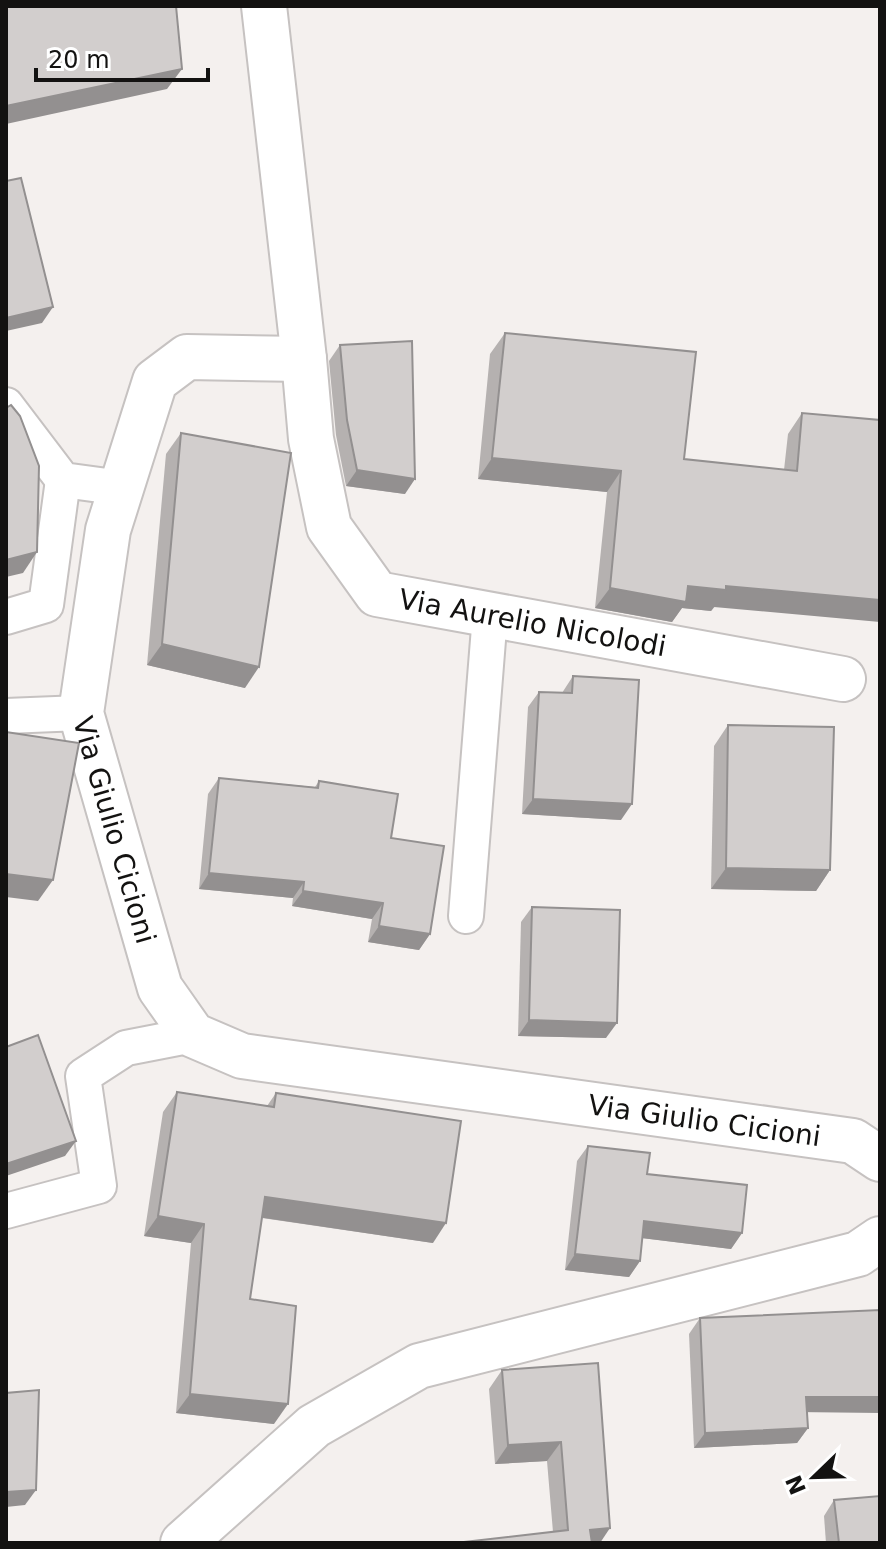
<svg xmlns="http://www.w3.org/2000/svg" width="886" height="1549" font-family="'DejaVu Sans',sans-serif">
  <style>
    .lines { fill: none; stroke-linecap: round; stroke-linejoin: round }
    .service-casing { stroke: #c6c2c1; stroke-width: 38 }
    .minor-casing { stroke: #c6c2c1; stroke-width: 48 }
    .service { stroke: #fff; stroke-width: 34 }
    .minor { stroke: #fff; stroke-width: 44 }
    .wall { fill: #b5b1b0 }
    .shaded-wall { fill: #939090 }
    .building { fill: #d2cecd; stroke: #939090; stroke-width: 2 }
    .labels { text-anchor: middle; stroke-width: 6; stroke-linejoin: round; paint-order: stroke }
    .street-label { font-size: 28px; fill: #131211; stroke: #fff }
  </style>
  <rect width="100%" height="100%" fill="#f4f0ee"/>
  <g class="lines">
    <!-- service casing -->
    <g class="service-casing">
      <g id="service">
        <polyline points="6,405 63,480 122,488"/>
        <polyline points="6,617 46,605 63,480"/>
        <polyline points="6,716 81,713"/>
        <polyline points="466,916 490,615"/>
        <polyline points="6,1211 99,1186 83,1076 126,1048 193,1035"/>
      </g>
    </g>
    <!-- minor casing -->
    <g class="minor-casing">
      <g id="minor">
        <path id="s1" d="M264,6L304,359L311,439L329,527L377,594L843,679"/>
        <path id="s2" d="M304,359L187,357L155,381L108,530L81,713L160,988L193,1035L242,1056L853,1141L880,1159"/>
        <polyline points="183,1543 314,1426 419,1366 858,1254 880,1239"/>
      </g>
    </g>
    <!-- service -->
    <use href="#service" class="service"/>
    <!-- minor -->
    <use href="#minor" class="minor"/>
  </g>
  <!-- wall -->
  <g class="wall">
    <polygon points="505,333 684,459 784,470 788,434 802,413 880,420 711,611 682,608 672,622 595,608 607,492 478,479 490,354"/>
    <polygon points="340,345 405,494 346,486 336,435 329,361"/>
    <polygon points="181,433 245,688 147,665 166,454"/>
    <polygon points="573,676 621,820 522,814 528,707 539,692 562,693"/>
    <polygon points="728,725 830,870 816,891 711,889 714,746"/>
    <polygon points="219,778 315,787 319,781 391,838 430,934 419,950 368,942 372,919 292,906 293,898 199,889 208,794"/>
    <polygon points="532,907 606,1038 518,1036 521,922"/>
    <polygon points="177,1092 267,1106 276,1093 433,1243 262,1218 250,1299 274,1424 176,1413 191,1243 144,1236 163,1112"/>
    <polygon points="588,1146 742,1233 731,1249 642,1238 640,1261 629,1277 565,1270 577,1161"/>
    <polygon points="700,1318 807,1412 808,1428 797,1443 694,1448 689,1334"/>
    <polygon points="598,1363 600,1543 553,1532 547,1461 495,1464 489,1389 502,1370"/>
    <polygon points="834,1500 880,1543 826,1543 824,1516"/>
  </g>
  <!-- shaded-wall -->
  <g class="shaded-wall">
    <polygon points="182,69 167,89 6,124 6,106"/>
    <polygon points="53,307 42,323 6,331 6,318"/>
    <polygon points="492,458 621,471 607,492 478,479"/>
    <polygon points="357,470 415,479 405,494 346,486"/>
    <polygon points="37,552 23,573 6,577 6,560"/>
    <polygon points="726,586 880,600 880,622 714,607 711,611 682,608 672,622 595,608 610,588"/>
    <polygon points="162,644 259,667 245,688 147,665"/>
    <polygon points="533,799 632,804 621,820 522,814"/>
    <polygon points="726,868 830,870 816,891 711,889"/>
    <polygon points="209,873 304,882 293,898 199,889"/>
    <polygon points="6,874 53,880 38,901 6,897"/>
    <polygon points="303,891 383,903 372,919 292,906"/>
    <polygon points="379,926 430,934 419,950 368,942"/>
    <polygon points="529,1020 617,1023 606,1038 518,1036"/>
    <polygon points="76,1141 65,1156 6,1176 6,1164"/>
    <polygon points="265,1197 446,1223 433,1243 251,1216"/>
    <polygon points="158,1216 204,1224 191,1243 144,1236"/>
    <polygon points="644,1221 742,1233 731,1249 633,1237"/>
    <polygon points="575,1254 640,1261 629,1277 565,1270"/>
    <polygon points="190,1394 288,1404 274,1424 176,1413"/>
    <polygon points="806,1397 880,1397 880,1413 795,1412"/>
    <polygon points="808,1428 797,1443 694,1448 705,1433"/>
    <polygon points="561,1442 547,1461 495,1464 508,1445"/>
    <polygon points="36,1490 25,1505 6,1507 6,1492"/>
    <polygon points="610,1528 600,1543 581,1543 590,1530"/>
  </g>
  <!-- building -->
  <g class="building">
    <polygon points="6,6 176,6 182,69 6,106"/>
    <polygon points="21,178 53,307 6,318 6,181"/>
    <polygon points="505,333 696,352 684,459 797,471 802,413 880,420 880,600 726,586 726,590 688,586 686,602 610,588 621,471 492,458"/>
    <polygon points="412,341 415,479 357,470 347,420 340,345"/>
    <polygon points="11,405 20,416 39,466 37,552 6,560 6,408"/>
    <polygon points="181,433 291,453 259,667 162,644"/>
    <polygon points="573,676 639,680 632,804 533,799 539,692 572,693"/>
    <polygon points="728,725 834,727 830,870 726,868"/>
    <polygon points="6,732 79,743 53,880 6,874"/>
    <polygon points="219,778 318,788 319,781 398,794 391,838 444,846 430,934 379,926 383,903 303,891 304,882 209,873"/>
    <polygon points="532,907 620,910 617,1023 529,1020"/>
    <polygon points="38,1035 76,1141 6,1164 6,1047"/>
    <polygon points="177,1092 274,1107 276,1093 461,1121 446,1223 265,1197 250,1299 296,1306 288,1404 190,1394 204,1224 158,1216"/>
    <polygon points="588,1146 650,1153 647,1174 747,1185 742,1233 644,1221 640,1261 575,1254"/>
    <polygon points="880,1310 880,1397 806,1397 808,1428 705,1433 700,1318"/>
    <polygon points="598,1363 610,1528 590,1530 592,1543 455,1543 568,1530 561,1442 508,1445 502,1370"/>
    <polygon points="39,1390 36,1490 6,1492 6,1393"/>
    <polygon points="880,1496 880,1543 839,1543 834,1500"/>
  </g>
  <g class="labels">
    <!-- street labels -->
    <g class="street-label">
      <text dy="10" stroke="none"><textPath href="#s1" startOffset="766">Via Aurelio Nicolodi</textPath></text>
      <text dy="10" stroke="none"><textPath href="#s2" startOffset="620">Via Giulio Cicioni</textPath></text>
      <text dy="10" stroke="none"><textPath href="#s2" startOffset="1362">Via Giulio Cicioni</textPath></text>
    </g>
  </g>
  <!-- border -->
  <rect width="886" height="1549" fill="none" stroke="#131211" stroke-width="16"/>
  <!-- north arrow -->
  <g transform="translate(814 1477) rotate(247)" stroke="#ffffff" stroke-width="6" paint-order="stroke">
  <path d="M0-6L14 30L0 20L-14 30Z" fill="#131211"/>
  <text y="-12" font-size="22" font-weight="bold" text-anchor="middle" fill="#131211">N</text>
  </g>
  <!-- scale -->
  <path d="M36 68v12h172v-12" fill="none" stroke="#131211" stroke-width="4"/>
  <text x="48" y="68" font-size="24" fill="#131211" stroke="#ffffff" stroke-width="6" paint-order="stroke">20 m</text>
</svg>
